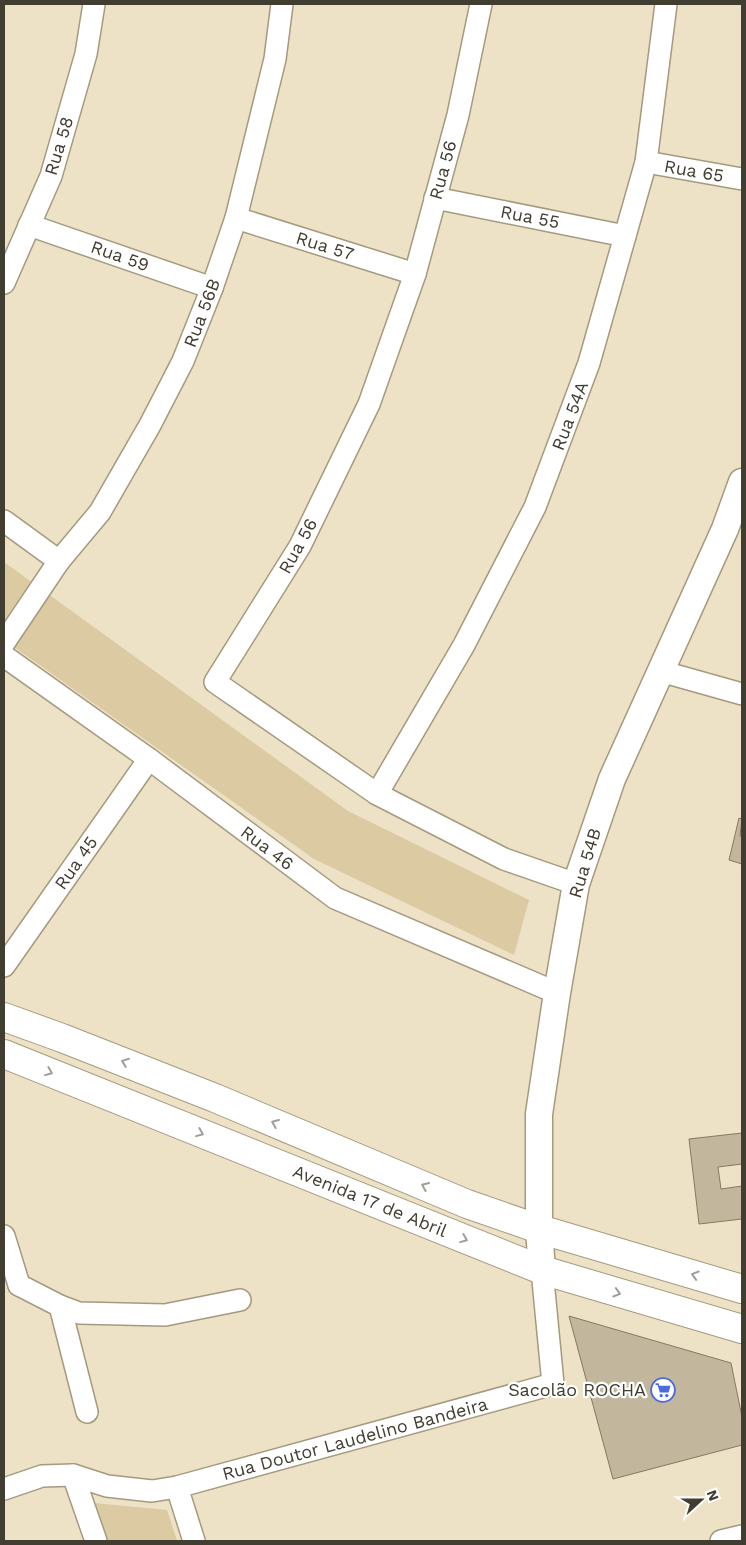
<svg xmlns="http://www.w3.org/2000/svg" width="746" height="1545" font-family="'Work Sans',sans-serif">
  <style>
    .green { fill: #dbcaa2 }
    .building { fill: #c2b79c; stroke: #847a60 }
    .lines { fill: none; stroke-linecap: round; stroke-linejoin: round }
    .minor-casing { stroke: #a59a7f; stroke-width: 24 }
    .tertiary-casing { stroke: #a59a7f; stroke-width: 29 }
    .secondary-casing { stroke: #a59a7f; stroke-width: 30 }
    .minor { stroke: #fff; stroke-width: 21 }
    .tertiary { stroke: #fff; stroke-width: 26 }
    .secondary { stroke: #fff; stroke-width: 28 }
    .oneway { stroke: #a09e98 }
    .labels { text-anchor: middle; stroke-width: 4.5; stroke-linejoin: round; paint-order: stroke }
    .street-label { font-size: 18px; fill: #413d31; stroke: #fff }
    .poi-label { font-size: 18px; fill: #413d31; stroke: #fff; text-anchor: end }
  </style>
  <rect width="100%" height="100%" fill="#ede2c5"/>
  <!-- green -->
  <g class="green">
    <polygon points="4,562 348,811 529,900 514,955 314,859 4,640"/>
    <polygon points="94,1503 167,1510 177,1541 106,1541"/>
  </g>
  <!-- building -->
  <g class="building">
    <polygon points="739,818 742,819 740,836 742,836 742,864 729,860"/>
    <polygon points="742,1133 742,1164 718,1167 721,1189 742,1186 742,1219 699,1224 689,1139"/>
    <polygon points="569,1316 731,1363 742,1417 742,1445 613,1479"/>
  </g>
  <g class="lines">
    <!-- minor casing -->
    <g class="minor-casing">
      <g id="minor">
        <polyline points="481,4 458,115 415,274 369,404 300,546 215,682 377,794 504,859 576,884"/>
        <polyline points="646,162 742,179"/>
        <polyline points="435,198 625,236"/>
        <polyline points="236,218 415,274"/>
        <polyline points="29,225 212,288"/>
        <polyline points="4,283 51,176 86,54 94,4"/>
        <polyline points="4,521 59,561 100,512 150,425 183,361 212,288 236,218 275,59 282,4"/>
        <polyline points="4,643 59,561"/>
        <polyline points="4,656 149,759 335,898 557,993"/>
        <polyline points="660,671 742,694"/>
        <polyline points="377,794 464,645 535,507 589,363 646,162 666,4"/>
        <polyline points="4,966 149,759"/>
        <polyline points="4,1236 19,1285"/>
        <polyline points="19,1285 60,1306 87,1412"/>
        <polyline points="60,1306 79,1313 165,1315 240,1300"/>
        <polyline points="73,1475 96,1541"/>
        <polyline points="177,1487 194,1541"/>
        <polyline points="4,1489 42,1476 73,1475 107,1486 152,1491 177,1487 553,1384 542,1270"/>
        <polyline points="721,1541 742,1536"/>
      </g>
    </g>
    <!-- tertiary casing -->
    <g class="tertiary-casing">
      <polyline id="tertiary" points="542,1270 539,1229 539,1114 557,993 576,884 612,779 725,529 742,482"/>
    </g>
    <!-- secondary casing -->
    <g class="secondary-casing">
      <g id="secondary">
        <polyline points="4,1017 62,1038 215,1098 467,1204 539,1229 742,1289"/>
        <polyline points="4,1054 542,1270 742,1329"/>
      </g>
    </g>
    <!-- minor -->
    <use href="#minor" class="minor"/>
    <!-- tertiary -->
    <use href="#tertiary" class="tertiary"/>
    <!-- secondary -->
    <use href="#secondary" class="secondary"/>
  </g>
  <!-- one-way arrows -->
  <defs><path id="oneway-chevron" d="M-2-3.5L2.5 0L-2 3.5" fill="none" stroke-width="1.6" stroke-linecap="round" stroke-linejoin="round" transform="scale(1.25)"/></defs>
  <g class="oneway">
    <use href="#oneway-chevron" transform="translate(125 1062) rotate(-159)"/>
    <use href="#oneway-chevron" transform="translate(49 1072) rotate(22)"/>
    <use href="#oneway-chevron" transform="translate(275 1123) rotate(-157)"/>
    <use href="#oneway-chevron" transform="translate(200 1133) rotate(22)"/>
    <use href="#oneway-chevron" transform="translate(425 1186) rotate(-157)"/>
    <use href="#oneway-chevron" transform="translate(464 1239) rotate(22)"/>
    <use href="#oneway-chevron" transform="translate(695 1275) rotate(-163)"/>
    <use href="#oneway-chevron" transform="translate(617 1293) rotate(17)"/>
  </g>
  <!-- icons -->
  <defs>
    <g id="supermarket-ring" transform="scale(1.25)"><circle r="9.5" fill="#fff" stroke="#4a6bdf" stroke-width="1.5"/><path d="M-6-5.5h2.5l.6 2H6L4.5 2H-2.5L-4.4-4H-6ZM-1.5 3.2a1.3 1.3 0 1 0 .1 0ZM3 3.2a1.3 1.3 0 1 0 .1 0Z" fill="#4a6bdf"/></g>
  </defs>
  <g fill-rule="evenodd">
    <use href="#supermarket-ring" x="663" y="1390"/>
  </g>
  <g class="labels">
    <!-- street labels -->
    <g class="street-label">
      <text transform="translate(59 146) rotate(-73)" y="6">Rua 58</text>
      <text transform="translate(443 170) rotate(-75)" y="6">Rua 56</text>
      <text transform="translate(694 171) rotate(10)" y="6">Rua 65</text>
      <text transform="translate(530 217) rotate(11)" y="6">Rua 55</text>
      <text transform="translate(325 246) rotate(17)" y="6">Rua 57</text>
      <text transform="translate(120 256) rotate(19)" y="6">Rua 59</text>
      <text transform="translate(202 313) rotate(-69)" y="6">Rua 56B</text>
      <text transform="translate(570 416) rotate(-69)" y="6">Rua 54A</text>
      <text transform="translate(298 546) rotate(-61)" y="6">Rua 56</text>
      <text transform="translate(267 848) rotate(37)" y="6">Rua 46</text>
      <text transform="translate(76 863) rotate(-55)" y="6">Rua 45</text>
      <text transform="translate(585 863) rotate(-73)" y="6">Rua 54B</text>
      <text transform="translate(370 1201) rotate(22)" y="6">Avenida 17 de Abril</text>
      <text transform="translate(355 1439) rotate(-15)" y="6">Rua Doutor Laudelino Bandeira</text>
    </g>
    <!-- poi labels -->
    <g class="poi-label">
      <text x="646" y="1396">Sacolão ROCHA</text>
    </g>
  </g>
  <!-- border -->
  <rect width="746" height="1545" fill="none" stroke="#413d31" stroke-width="10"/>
  <!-- north arrow -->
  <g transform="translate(701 1500) rotate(69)" stroke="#ffffff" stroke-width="4" paint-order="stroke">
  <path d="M0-4L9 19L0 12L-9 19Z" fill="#413d31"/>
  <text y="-8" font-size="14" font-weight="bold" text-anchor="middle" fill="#413d31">N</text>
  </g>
</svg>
